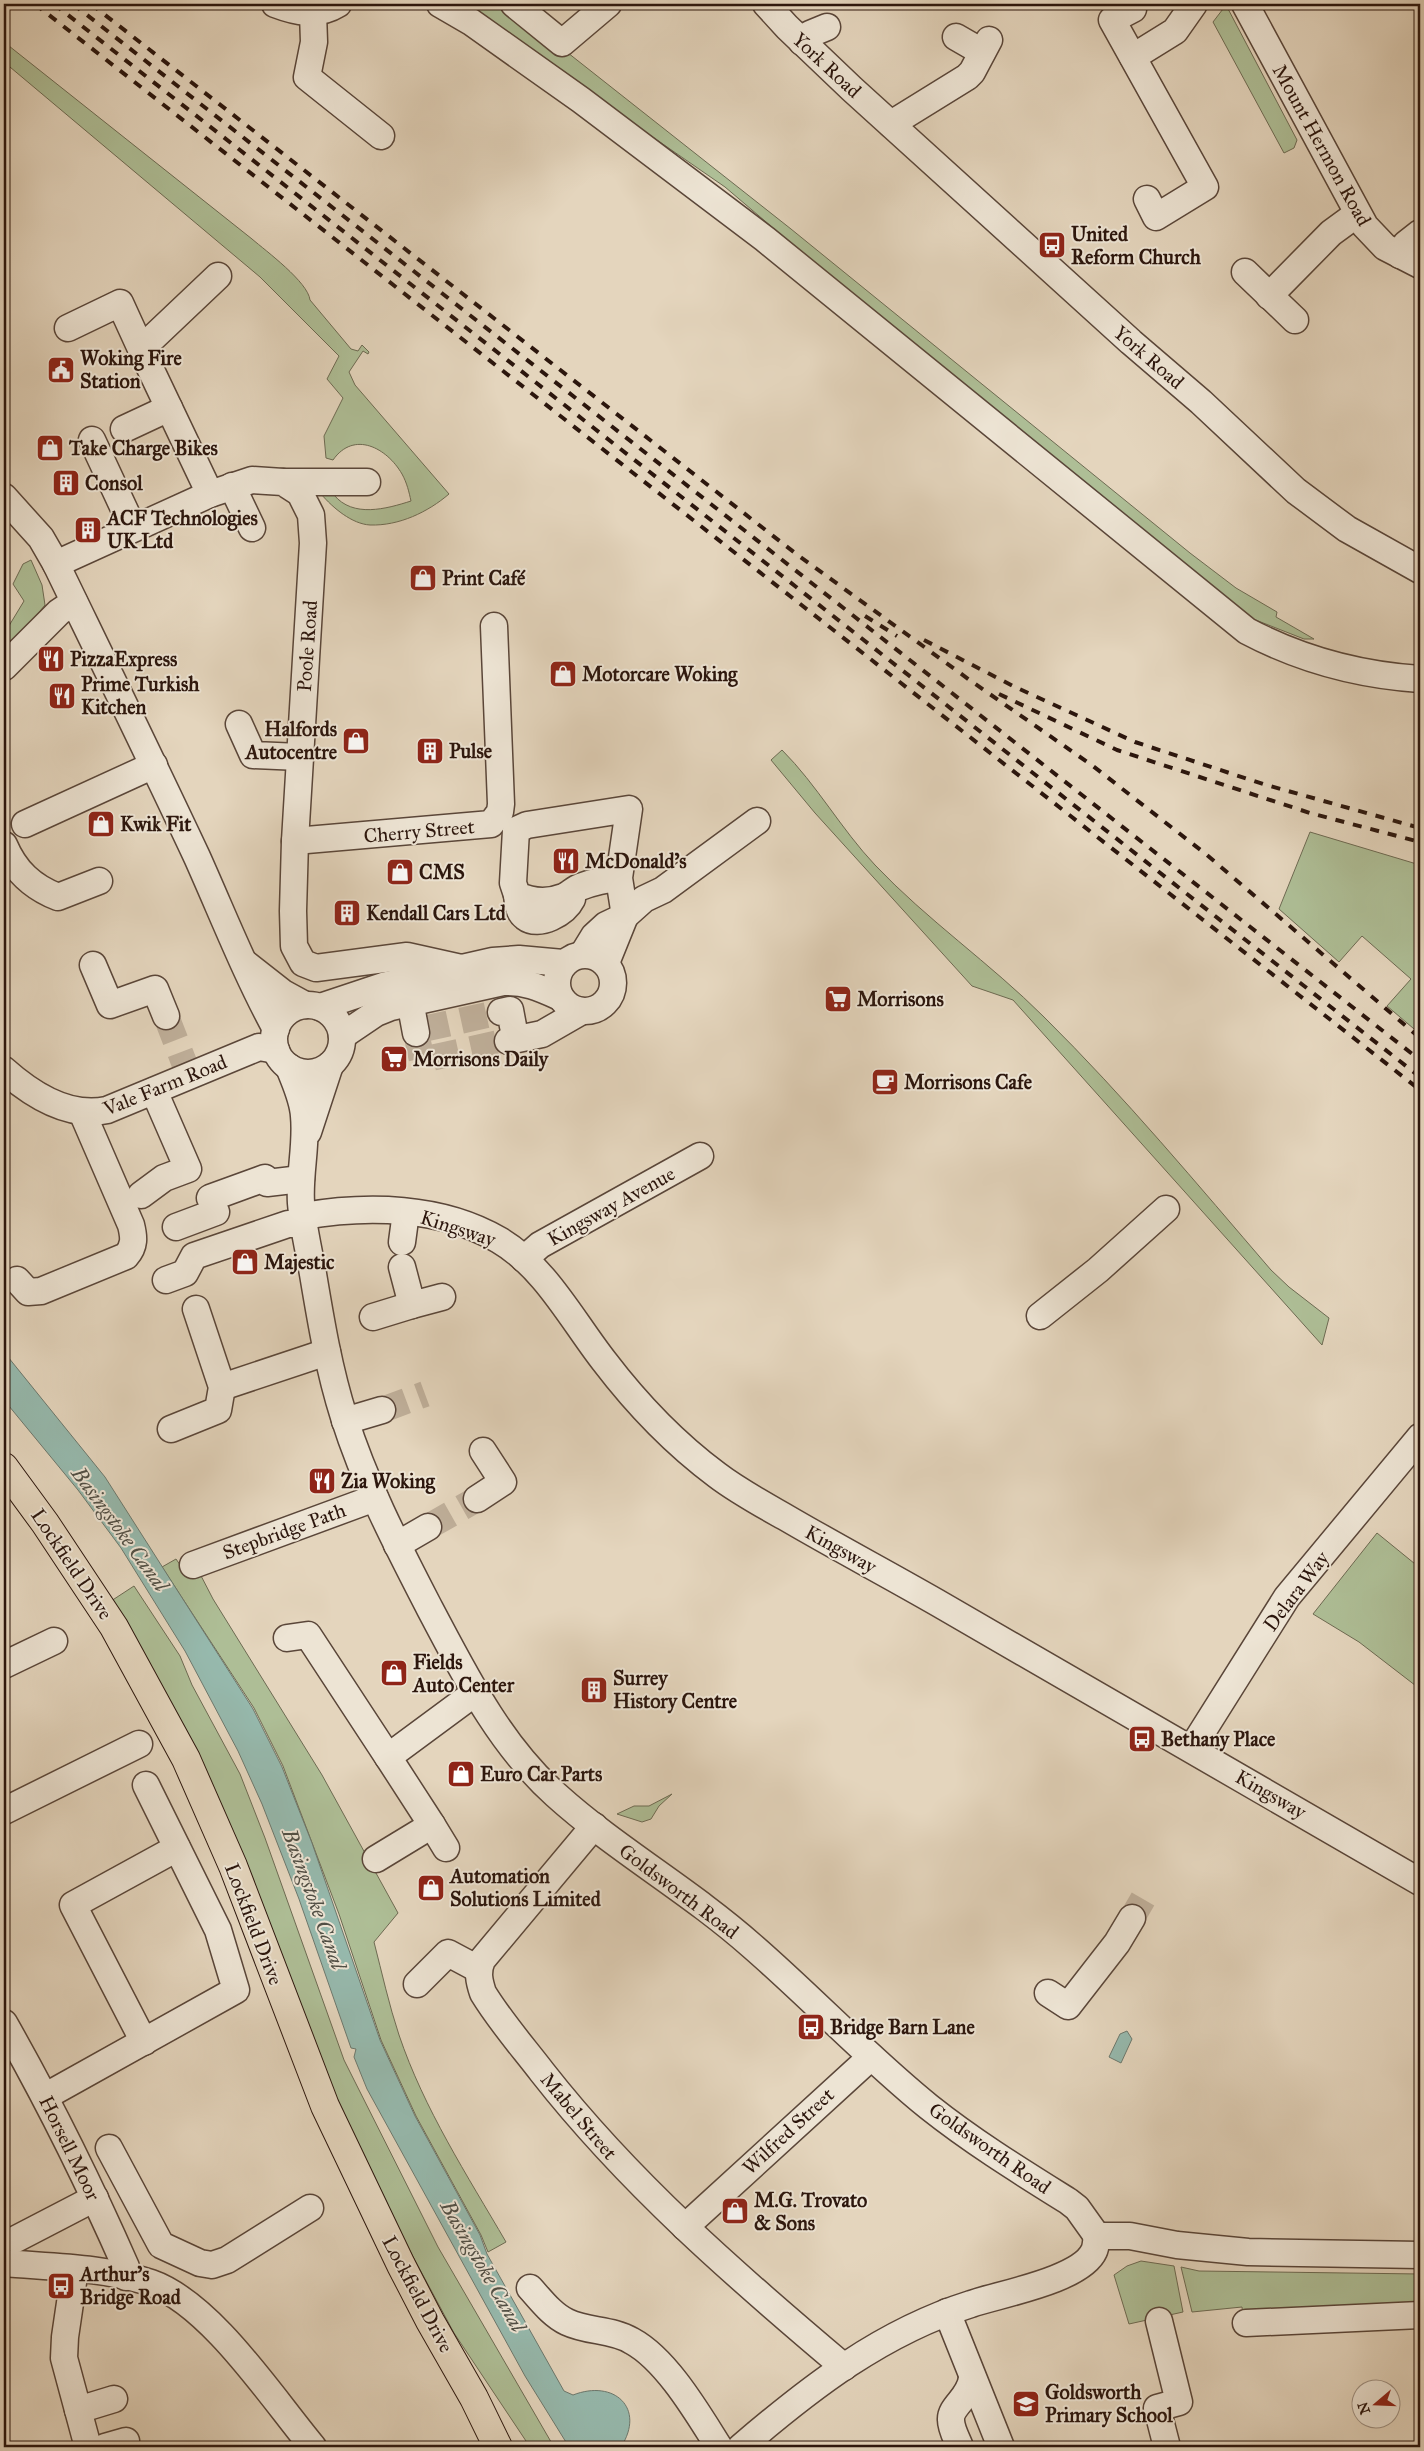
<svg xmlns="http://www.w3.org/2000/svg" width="1424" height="2451" font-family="'IM FELL Great Primer',serif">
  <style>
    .green { fill: #aebe96; stroke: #6d6a52 }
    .water { fill: #96b9ad; stroke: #6c786d }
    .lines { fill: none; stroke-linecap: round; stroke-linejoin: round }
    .minor-tunnel { stroke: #bfaf9a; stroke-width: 26; stroke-dasharray: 26 13; stroke-linecap: butt }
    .minor-casing { stroke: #5a4639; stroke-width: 29 }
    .major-casing { stroke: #2c160d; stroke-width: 30 }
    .minor { stroke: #ede4d4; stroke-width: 26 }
    .major { stroke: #e4d5bd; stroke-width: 28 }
    .rail { stroke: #2c160d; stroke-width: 4; stroke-dasharray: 9 9; stroke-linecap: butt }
    .labels { text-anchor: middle; stroke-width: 4; stroke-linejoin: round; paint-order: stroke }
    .street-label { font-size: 20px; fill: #2c160d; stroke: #ede4d4 }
    .poi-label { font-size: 20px; font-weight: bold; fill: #2c160d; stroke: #ede4d4; text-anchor: start }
    .water-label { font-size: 21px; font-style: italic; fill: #514f45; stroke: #ede4d4 }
  </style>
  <rect width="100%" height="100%" fill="#e4d5bd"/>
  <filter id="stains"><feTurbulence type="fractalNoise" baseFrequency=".004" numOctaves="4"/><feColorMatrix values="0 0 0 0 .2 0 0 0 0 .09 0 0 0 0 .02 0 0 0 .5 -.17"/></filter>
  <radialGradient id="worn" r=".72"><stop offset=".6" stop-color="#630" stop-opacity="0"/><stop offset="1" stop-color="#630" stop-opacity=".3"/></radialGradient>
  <!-- green -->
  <g class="green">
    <polygon points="460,4 506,4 791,229 1190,553 1236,588 1277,612 1276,617 1314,639 1304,639 1248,617 873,313 725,187"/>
    <polygon points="1226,5 1297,140 1294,148 1284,153 1213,22"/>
    <path d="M4,42L252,239C266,251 308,282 310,300L351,349L358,351L362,345L369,352L368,354L363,351L349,372L355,385L449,494C428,512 399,526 370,525C352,524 333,508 321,494L334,495C353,518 386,509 411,501C409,492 407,483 402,474C387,448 354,430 333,460L326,458L324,436L343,398L327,379L339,356L260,277L4,62Z"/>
    <polygon points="31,560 42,585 45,605 4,655 4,634 24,601 13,584 23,564"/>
    <path d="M782,750C817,785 841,829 875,865C927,920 990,963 1044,1017C1125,1097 1197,1184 1271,1270L1289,1287L1329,1318L1322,1345L1013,1000L972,986L815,813L771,760Z"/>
    <polygon points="1310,832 1420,865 1420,1034 1387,1006 1411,979 1362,936 1339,962 1279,909"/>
    <polygon points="1377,1533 1420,1568 1420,1689 1359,1642 1313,1614"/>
    <path d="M176,1559L185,1572L198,1570L213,1599L322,1775L398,1913L374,1942C382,1973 389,2005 399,2035C424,2109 467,2175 506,2242L488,2252L481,2235L416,2116L381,2040L339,1914L283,1766L254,1708L162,1567Z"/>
    <polygon points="134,1586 180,1656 192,1685 240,1774 265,1838 344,2060 438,2247 554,2447 530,2447 454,2333 395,2223 325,2081 229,1824 200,1759 108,1603"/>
    <polygon points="672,1794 659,1806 651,1819 642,1822 617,1814 634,1806 649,1806"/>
    <polygon points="1141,2261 1174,2266 1183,2312 1129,2324 1114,2275 1127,2266"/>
    <polygon points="1181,2267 1199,2271 1420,2274 1420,2306 1243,2316 1242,2307 1192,2312"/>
  </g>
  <!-- water -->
  <g class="water">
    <path d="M4,1352L105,1477L253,1709L282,1767L312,1843L380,2040L415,2116L480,2235L487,2254L564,2391L573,2395C614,2379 646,2408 621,2447H569L525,2376L367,2089L354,2057L356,2049L351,2048L299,1899L262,1804L238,1751L185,1651L121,1548L78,1490L4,1400Z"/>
    <polygon points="1127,2031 1132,2039 1121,2063 1109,2057 1120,2034"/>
  </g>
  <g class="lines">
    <!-- minor-tunnel -->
    <g class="minor-tunnel">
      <polyline points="166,1016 185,1065"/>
      <polyline points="423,1029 501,1012"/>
      <polyline points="416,1033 422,1060 508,1041"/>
      <polyline points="382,1410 425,1394"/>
      <polyline points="428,1527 477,1499"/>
      <polyline points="1132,1918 1143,1899"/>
    </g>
    <!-- minor casing -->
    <g class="minor-casing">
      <g id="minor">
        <path d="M275,4C296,12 317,17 338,4"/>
        <path d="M440,4L471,22L581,100L765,239L1247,631C1302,660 1359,675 1420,679"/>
        <polyline points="514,4 562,43 608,4"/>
        <polyline points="766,4 787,27 852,89 1131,342 1201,402 1296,491 1347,529 1420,570"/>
        <polyline points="1245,4 1365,226 1385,247 1420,265"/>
        <polyline points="1133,9 1112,20 1205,187 1156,217 1147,199"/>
        <polyline points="313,13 314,42 307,77 381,136"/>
        <polyline points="956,37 982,52"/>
        <polyline points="802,42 810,34 827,27"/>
        <polyline points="1133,57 1175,31 1194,4"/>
        <polyline points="891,124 967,77 972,72 989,40"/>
        <polyline points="1400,255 1406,244 1420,233"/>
        <polyline points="1245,272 1295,320"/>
        <polyline points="1269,296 1331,233 1357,214"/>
        <polyline points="68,328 120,303 141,349"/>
        <polyline points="124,429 169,408"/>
        <polyline points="92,440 133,528"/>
        <polyline points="283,482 367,482"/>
        <polyline points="232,486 252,528"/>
        <polyline points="210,494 141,349 218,276"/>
        <path d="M4,497L41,538L56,564C103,661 151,759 197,857C223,915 246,974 276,1029"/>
        <polyline points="56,564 210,494 252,480 283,482 300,493 311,515 313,543 295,841 293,911 294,946 303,963 316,968 407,956 461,968"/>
        <polyline points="4,667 59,612 74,602"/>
        <polyline points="239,724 253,755 300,757"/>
        <polyline points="25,824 154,765"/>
        <polyline points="295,841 491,824 500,812 501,804 494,626"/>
        <path d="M4,845C15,871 32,887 58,897L99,881"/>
        <path d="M517,895C518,902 518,912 525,917C539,928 565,913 572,899"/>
        <polyline points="583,954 594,936 606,925 625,916 644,899 663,890 757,821"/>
        <circle cx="585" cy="983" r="28"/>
        <path d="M606,963L625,916L619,878L629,809L527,825L516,830L513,883L517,895C532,902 548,903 563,897C569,895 574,889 580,887C593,882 606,879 619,878"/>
        <polyline points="246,964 283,993 305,1005"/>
        <polyline points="93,965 110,1005 155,989 166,1016"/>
        <polyline points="410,1001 416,1033"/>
        <circle cx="308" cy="1039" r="34"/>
        <polyline points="320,1007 383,986 493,961 519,959 563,963"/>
        <polyline points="501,1012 510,1010 513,1026"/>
        <path d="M342,1036L376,1013L391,1007L503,982C525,981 540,988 560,997"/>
        <polyline points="508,1041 542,1034 582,1011"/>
        <path d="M289,1067C295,1083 303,1099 304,1116C307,1145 299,1174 301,1203C303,1227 309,1251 313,1274C321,1322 329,1370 344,1417C365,1484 398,1547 430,1609C465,1675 499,1744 556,1795C617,1850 690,1891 752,1946C812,1998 867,2057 929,2107C973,2142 1020,2171 1068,2201L1077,2208L1097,2236"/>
        <path d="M4,1070C31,1094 69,1118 107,1110L259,1047L276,1050"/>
        <polyline points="308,1132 330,1065"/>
        <polyline points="141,1195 164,1178 188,1169 154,1091"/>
        <path d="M303,1216C367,1205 441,1206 499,1240C545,1267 572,1320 604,1361C636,1403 674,1443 717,1475C738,1491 762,1504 785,1517C838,1548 891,1576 943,1606C1102,1698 1261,1790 1420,1882"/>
        <polyline points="176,1227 216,1212 210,1198 265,1178 267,1183 301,1179"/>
        <polyline points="402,1242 406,1212"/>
        <polyline points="524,1259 540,1245 700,1156"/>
        <polyline points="402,1267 412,1305 442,1297"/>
        <path d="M17,1280L28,1292L41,1291L126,1256C135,1246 134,1237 131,1225L82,1112"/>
        <polyline points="166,1280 185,1273 194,1256 288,1224 304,1224"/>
        <polyline points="1040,1316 1098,1270 1166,1209"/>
        <polyline points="373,1317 412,1305"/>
        <polyline points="222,1387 327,1352"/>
        <polyline points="345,1421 382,1410"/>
        <polyline points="171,1429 218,1410 222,1387 196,1309"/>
        <polyline points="477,1499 503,1482 483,1451"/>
        <polyline points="397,1545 428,1527"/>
        <polyline points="193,1565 375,1498"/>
        <polyline points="287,1638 308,1635 388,1757"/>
        <polyline points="4,1665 54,1641"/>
        <polyline points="1192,1748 1287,1597 1420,1437"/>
        <polyline points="4,1811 139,1744"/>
        <polyline points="432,1825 446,1848"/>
        <path d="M594,1826L482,1960C477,1972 479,1981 483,1993C500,2021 522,2046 542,2072C629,2183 736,2276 844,2367"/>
        <polyline points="376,1859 432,1825 388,1757 476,1692"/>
        <polyline points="417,1984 448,1953 478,1969"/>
        <polyline points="1048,1993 1068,2006 1117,1943 1132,1918"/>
        <path d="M4,2023C49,2102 89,2183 126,2267V2277"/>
        <polyline points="144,2042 73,1905 177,1848"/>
        <polyline points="46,2096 236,1990 218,1930 146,1785"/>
        <polyline points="109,2148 161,2245 200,2263 212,2265 227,2260 310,2208"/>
        <polyline points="685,2227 871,2057"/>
        <polyline points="1097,2236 1130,2236 1177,2245 1248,2252 1420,2255"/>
        <polyline points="16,2239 95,2198"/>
        <path d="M4,2263C52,2267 105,2267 151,2283C211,2304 272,2398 313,2447"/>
        <polyline points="75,2269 65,2337 64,2358 88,2447"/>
        <path d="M530,2288C541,2300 552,2315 567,2322C588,2332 612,2329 632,2341C667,2360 698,2414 719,2447"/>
        <polyline points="947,2312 1001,2447"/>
        <polyline points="1159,2321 1179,2402 1157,2408 1167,2447"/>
        <polyline points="1246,2323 1420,2315"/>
        <polyline points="78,2410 114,2399"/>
        <polyline points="105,2447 126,2441"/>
        <path d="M741,2447C811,2387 882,2332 971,2304C1000,2294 1081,2280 1094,2251C1096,2247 1096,2241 1097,2236"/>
        <path d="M960,2447C957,2439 951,2429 951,2420C950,2406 970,2398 972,2378"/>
      </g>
    </g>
    <!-- major casing -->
    <g class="major-casing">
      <polyline id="major" points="4,1467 45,1523 114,1627 186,1759 233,1866 325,2106 401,2265 430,2321 474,2398 498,2447"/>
    </g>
    <!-- minor -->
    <use href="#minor" class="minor"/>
    <!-- major -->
    <use href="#major" class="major"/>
    <!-- rail -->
    <g class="rail">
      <polyline points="35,4 1420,1090"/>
      <polyline points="54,4 1420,1077"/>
      <polyline points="73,4 1420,1060"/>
      <polyline points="91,4 795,553 971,681 1093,766 1207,855 1420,1038"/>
      <polyline points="865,616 897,636"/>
      <polyline points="924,640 1013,686 1135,742 1263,784 1420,828"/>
      <polyline points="999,694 1117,750 1310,813 1420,842"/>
    </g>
  </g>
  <!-- icons -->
  <defs>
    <g id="bus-square" transform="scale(1.4375)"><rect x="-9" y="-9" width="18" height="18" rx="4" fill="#8f2418" stroke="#ede4d4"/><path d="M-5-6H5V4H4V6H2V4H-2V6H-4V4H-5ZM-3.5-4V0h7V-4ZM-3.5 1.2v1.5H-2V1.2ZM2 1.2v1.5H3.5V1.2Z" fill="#fff"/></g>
    <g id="civic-square" transform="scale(1.4375)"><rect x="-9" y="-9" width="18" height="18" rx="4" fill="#8f2418" stroke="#ede4d4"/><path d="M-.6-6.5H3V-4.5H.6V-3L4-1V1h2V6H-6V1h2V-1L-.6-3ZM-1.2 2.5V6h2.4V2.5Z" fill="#fff"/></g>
    <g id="shop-square" transform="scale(1.4375)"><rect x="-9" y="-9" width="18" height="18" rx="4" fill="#8f2418" stroke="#ede4d4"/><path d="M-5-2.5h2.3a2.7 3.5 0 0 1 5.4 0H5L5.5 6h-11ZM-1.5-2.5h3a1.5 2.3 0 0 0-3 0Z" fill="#fff"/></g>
    <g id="building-square" transform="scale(1.4375)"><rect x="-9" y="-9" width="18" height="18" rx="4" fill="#8f2418" stroke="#ede4d4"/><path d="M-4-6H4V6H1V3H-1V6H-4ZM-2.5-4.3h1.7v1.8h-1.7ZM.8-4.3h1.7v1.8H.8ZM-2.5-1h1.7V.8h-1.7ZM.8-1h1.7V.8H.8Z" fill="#fff"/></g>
    <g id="restaurant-square" transform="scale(1.4375)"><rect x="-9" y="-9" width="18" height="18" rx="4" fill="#8f2418" stroke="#ede4d4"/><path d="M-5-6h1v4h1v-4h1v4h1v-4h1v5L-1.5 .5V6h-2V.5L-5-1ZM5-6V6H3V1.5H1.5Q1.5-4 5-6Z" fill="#fff"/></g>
    <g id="supermarket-square" transform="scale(1.4375)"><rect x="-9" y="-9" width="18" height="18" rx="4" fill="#8f2418" stroke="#ede4d4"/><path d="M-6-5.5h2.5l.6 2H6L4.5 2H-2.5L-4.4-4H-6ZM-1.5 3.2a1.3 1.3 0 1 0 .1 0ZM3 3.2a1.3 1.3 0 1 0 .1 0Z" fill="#fff"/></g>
    <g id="cafe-square" transform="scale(1.4375)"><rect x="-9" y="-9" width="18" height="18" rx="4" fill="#8f2418" stroke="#ede4d4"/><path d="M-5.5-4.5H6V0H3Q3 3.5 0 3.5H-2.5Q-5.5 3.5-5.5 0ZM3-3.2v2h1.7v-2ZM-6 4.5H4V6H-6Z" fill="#fff"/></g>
    <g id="school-square" transform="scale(1.4375)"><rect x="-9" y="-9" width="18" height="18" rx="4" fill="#8f2418" stroke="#ede4d4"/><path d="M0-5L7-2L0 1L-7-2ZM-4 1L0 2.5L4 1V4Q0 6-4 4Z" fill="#fff"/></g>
  </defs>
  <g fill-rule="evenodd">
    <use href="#bus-square" x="1052" y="245"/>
    <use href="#civic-square" x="61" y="370"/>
    <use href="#shop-square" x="50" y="448"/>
    <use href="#building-square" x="66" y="483"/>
    <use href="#building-square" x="88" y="530"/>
    <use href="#shop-square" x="423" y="578"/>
    <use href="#restaurant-square" x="51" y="659"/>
    <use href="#shop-square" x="563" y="674"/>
    <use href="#restaurant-square" x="62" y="696"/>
    <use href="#shop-square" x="356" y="741"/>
    <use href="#building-square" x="430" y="751"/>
    <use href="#shop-square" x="101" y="824"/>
    <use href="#restaurant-square" x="566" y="861"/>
    <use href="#shop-square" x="400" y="872"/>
    <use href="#building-square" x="347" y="913"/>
    <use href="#supermarket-square" x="838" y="999"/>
    <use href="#supermarket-square" x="394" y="1059"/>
    <use href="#cafe-square" x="885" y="1082"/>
    <use href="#shop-square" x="245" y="1262"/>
    <use href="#restaurant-square" x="322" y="1481"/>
    <use href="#shop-square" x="394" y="1673"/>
    <use href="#building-square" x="594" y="1690"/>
    <use href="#bus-square" x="1142" y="1739"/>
    <use href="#shop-square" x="461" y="1774"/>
    <use href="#shop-square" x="431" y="1888"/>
    <use href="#bus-square" x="811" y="2027"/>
    <use href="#shop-square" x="735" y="2211"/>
    <use href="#bus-square" x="61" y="2286"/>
    <use href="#school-square" x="1026" y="2404"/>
  </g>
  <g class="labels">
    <!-- street labels -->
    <g class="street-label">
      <text transform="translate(827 65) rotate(43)" y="7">York Road</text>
      <text transform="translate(1322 145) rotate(61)" y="7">Mount Hermon Road</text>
      <text transform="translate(1149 357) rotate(41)" y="7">York Road</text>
      <text transform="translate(307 646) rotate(-86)" y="7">Poole Road</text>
      <text transform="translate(419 831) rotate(-5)" y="7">Cherry Street</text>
      <text transform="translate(165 1085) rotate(-22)" y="7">Vale Farm Road</text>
      <text transform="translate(611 1206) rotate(-29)" y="7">Kingsway Avenue</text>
      <text transform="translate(458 1228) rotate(18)" y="7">Kingsway</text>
      <text transform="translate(284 1531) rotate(-20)" y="7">Stepbridge Path</text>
      <text transform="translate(841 1549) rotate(29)" y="7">Kingsway</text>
      <text transform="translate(72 1564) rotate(56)" y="7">Lockfield Drive</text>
      <text transform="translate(1296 1591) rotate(-53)" y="7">Delara Way</text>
      <text transform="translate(1271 1794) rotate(30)" y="7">Kingsway</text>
      <text transform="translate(679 1891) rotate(37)" y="7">Goldsworth Road</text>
      <text transform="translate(254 1924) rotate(69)" y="7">Lockfield Drive</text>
      <text transform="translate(579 2116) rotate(50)" y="7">Mabel Street</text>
      <text transform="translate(788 2131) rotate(-43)" y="7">Wilfred Street</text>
      <text transform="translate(70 2148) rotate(64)" y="7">Horsell Moor</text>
      <text transform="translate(990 2148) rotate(35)" y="7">Goldsworth Road</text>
      <text transform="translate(418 2294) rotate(62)" y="7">Lockfield Drive</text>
    </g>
    <!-- poi labels -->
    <g class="poi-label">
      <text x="1071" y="241">United<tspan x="1071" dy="23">Reform Church</tspan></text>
      <text x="80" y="365">Woking Fire<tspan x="80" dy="23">Station</tspan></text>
      <text x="69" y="455">Take Charge Bikes</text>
      <text x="85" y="490">Consol</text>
      <text x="107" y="525">ACF Technologies<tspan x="107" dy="23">UK Ltd</tspan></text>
      <text x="442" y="585">Print Café</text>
      <text x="70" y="666">PizzaExpress</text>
      <text x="582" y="681">Motorcare Woking</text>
      <text x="81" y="691">Prime Turkish<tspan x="81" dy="23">Kitchen</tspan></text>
      <text x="337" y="736" text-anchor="end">Halfords<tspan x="337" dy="23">Autocentre</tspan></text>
      <text x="449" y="758">Pulse</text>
      <text x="120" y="831">Kwik Fit</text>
      <text x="585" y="868">McDonald's</text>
      <text x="419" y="879">CMS</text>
      <text x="366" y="920">Kendall Cars Ltd</text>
      <text x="857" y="1006">Morrisons</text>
      <text x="413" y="1066">Morrisons Daily</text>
      <text x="904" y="1089">Morrisons Cafe</text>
      <text x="264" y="1269">Majestic</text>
      <text x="341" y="1488">Zia Woking</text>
      <text x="413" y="1669">Fields<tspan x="413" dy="23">Auto Center</tspan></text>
      <text x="613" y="1685">Surrey<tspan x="613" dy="23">History Centre</tspan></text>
      <text x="1161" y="1746">Bethany Place</text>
      <text x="480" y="1781">Euro Car Parts</text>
      <text x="450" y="1883">Automation<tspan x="450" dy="23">Solutions Limited</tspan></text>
      <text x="830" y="2034">Bridge Barn Lane</text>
      <text x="754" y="2207">M.G. Trovato<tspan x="754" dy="23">&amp; Sons</tspan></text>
      <text x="80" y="2281">Arthur's<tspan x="80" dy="23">Bridge Road</tspan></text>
      <text x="1045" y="2399">Goldsworth<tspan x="1045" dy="23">Primary School</tspan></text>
    </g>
    <!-- water labels -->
    <g class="water-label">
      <text transform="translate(120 1529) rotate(54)" y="7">Basingstoke Canal</text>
      <text transform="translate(314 1899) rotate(70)" y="7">Basingstoke Canal</text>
      <text transform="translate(483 2266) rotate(60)" y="7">Basingstoke Canal</text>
    </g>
  </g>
  <!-- margin -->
  <rect width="1424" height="2451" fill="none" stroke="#e4d5bd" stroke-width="20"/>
  <rect x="5" y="5" width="1414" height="2441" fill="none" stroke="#2c160d" stroke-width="2.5"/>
  <rect x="10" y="10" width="1404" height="2431" fill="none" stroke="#2c160d"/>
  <!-- north arrow -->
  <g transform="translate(1376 2404) rotate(251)"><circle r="24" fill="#ede4d4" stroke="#a09284"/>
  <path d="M0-4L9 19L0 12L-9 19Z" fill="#8f2418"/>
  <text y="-8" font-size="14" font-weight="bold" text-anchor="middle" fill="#2c160d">N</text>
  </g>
  <rect width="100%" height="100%" filter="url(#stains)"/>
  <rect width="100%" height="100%" fill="url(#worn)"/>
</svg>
